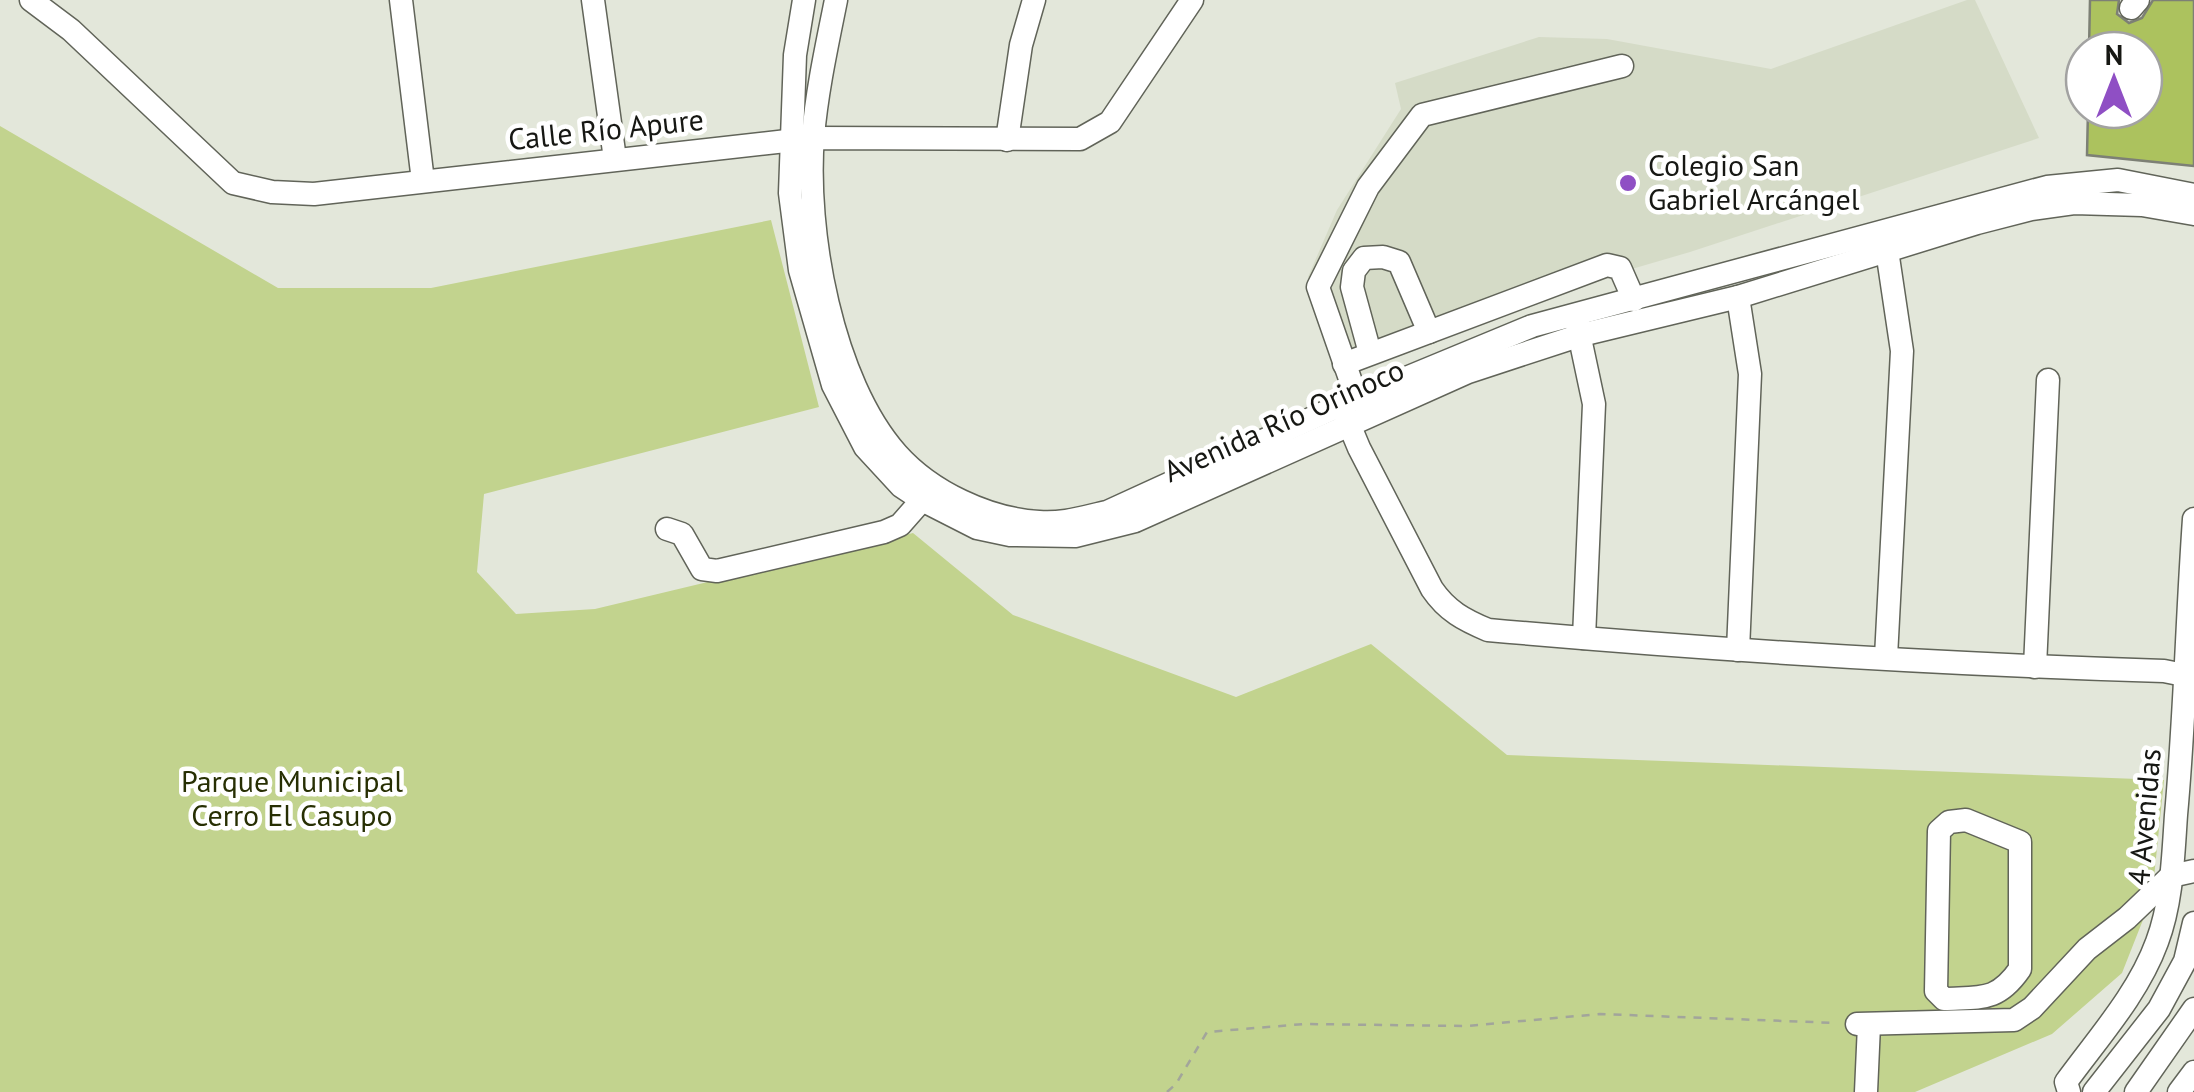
<svg xmlns="http://www.w3.org/2000/svg" width="2194" height="1092" font-family="'PT Sans',sans-serif">
  <style>
    .built { fill: #d5dbc7 }
    .green { fill: #c2d38e }
    .building { fill: #acc25e; stroke: #7d8075; stroke-width: 2.5 }
    .lines { fill: none; stroke-linecap: round; stroke-linejoin: round }
    .minor-casing { stroke: #616459; stroke-width: 25 }
    .path { stroke: #a2a59b; stroke-width: 2.5; stroke-dasharray: 8 8; stroke-linecap: butt }
    .minor { stroke: #fff; stroke-width: 22 }
    .poi-dot { fill: #8f4fc4; stroke: #fff; stroke-width: 4 }
    .labels { text-anchor: middle; stroke-width: 9; stroke-linejoin: round; paint-order: stroke }
    .street-label { font-size: 30px; fill: #161713; stroke: #fff }
    .poi-label { font-size: 30px; fill: #161713; stroke: #fff; text-anchor: start }
    .park-label { font-size: 30px; fill: #272f03; stroke: #fff }
  </style>
  <rect width="100%" height="100%" fill="#e3e7da"/>
  <!-- built -->
  <polygon class="built" points="1967,0 1975,0 2039,138 1690,252 1512,304 1345,371 1308,277 1337,210 1401,109 1395,83 1539,37 1607,39 1771,69"/>
  <!-- green -->
  <polygon class="green" points="0,126 278,288 431,288 771,220 819,407 484,494 477,572 516,614 595,609 913,533 1013,615 1236,697 1371,644 1507,755 2164,780 2152,897 2122,973 2052,1034 1915,1092 0,1092"/>
  <!-- building -->
  <polygon class="building" points="2090,0 2119,0 2117,14 2129,23 2142,18 2153,0 2194,0 2194,166 2087,155 2088,110 2144,110 2144,50 2089,50"/>
  <g class="lines">
    <!-- minor casing -->
    <g class="minor-casing">
      <g id="minor">
        <polyline points="31,0 71,30 233,183 272,192 314,194 813,138 1080,139 1110,122 1192,0"/>
        <polyline points="401,0 423,181"/>
        <polyline points="593,0 615,159"/>
        <polyline points="804,0 795,55 790,193 800,270 833,385 865,447 901,486 922,500 977,528 1010,535 1075,536 1135,521 1468,372 1581,335 1738,297 1977,223 2031,209 2074,203 2142,205 2194,214"/>
        <path d="M836,0C827,45 817,90 813,136C805,231 832,381 897,454C931,492 988,519 1039,522C1062,524 1084,517 1107,512L1341,405L1532,326L2047,187L2118,180L2194,195"/>
        <polyline points="2131,8 2138,0"/>
        <polyline points="1007,140 1021,45 1034,0"/>
        <polyline points="1885,237 1902,351 1886,657"/>
        <polyline points="1738,297 1750,374 1738,650"/>
        <polyline points="1577,324 1594,404 1584,638"/>
        <polyline points="1370,353 1352,287 1354,271 1364,258 1383,257 1399,262 1429,332"/>
        <polyline points="1344,364 1607,265 1620,268 1634,300"/>
        <polyline points="1357,399 1318,287 1368,187 1422,115 1622,66"/>
        <path d="M1344,412L1359,448L1432,589C1447,611 1464,620 1488,630C1713,650 1938,664 2164,671L2184,675"/>
        <polyline points="667,529 682,534 702,569 717,571 884,532 900,525 922,500"/>
        <polyline points="2035,667 2048,380"/>
        <path d="M1966,820L2020,842V969C1997,1002 1981,997 1944,999L1936,991L1939,831L1949,822Z"/>
        <polyline points="1857,1024 2014,1020 2032,1008 2087,949 2127,918 2171,876 2194,871"/>
        <polyline points="1866,1092 1869,1025"/>
        <path d="M2069,1092L2066,1082C2098,1038 2138,994 2157,942C2172,902 2173,858 2176,815C2185,717 2187,618 2194,519"/>
        <polyline points="2094,1092 2159,1009 2185,961 2194,923"/>
        <polyline points="2136,1092 2194,1009"/>
        <polyline points="2179,1092 2194,1072"/>
      </g>
    </g>
    <!-- path -->
    <polyline class="path" points="1167,1092 1176,1084 1207,1032 1304,1024 1466,1026 1600,1014 1837,1023"/>
    <!-- minor -->
    <use href="#minor" class="minor"/>
  </g>
  <!-- markers -->
  <circle class="poi-dot" cx="1628" cy="183" r="10"/>
  <g class="labels">
    <!-- street labels -->
    <g class="street-label">
      <text transform="translate(606 130) rotate(-6)" y="10">Calle Río Apure</text>
      <text transform="translate(1284 421) rotate(-24)" y="10">Avenida Río Orinoco</text>
      <text transform="translate(2145 817) rotate(-85)" y="10">4 Avenidas</text>
    </g>
    <!-- poi labels -->
    <g class="poi-label">
      <text x="1648" y="176">Colegio San<tspan x="1648" dy="34">Gabriel Arcángel</tspan></text>
    </g>
    <!-- park labels -->
    <g class="park-label">
      <text x="292" y="792">Parque Municipal<tspan x="292" dy="34">Cerro El Casupo</tspan></text>
    </g>
  </g>
  <!-- north arrow -->
  <g transform="translate(2114 80)"><circle r="48" fill="#ffffff" stroke="#a2a2a1" stroke-width="2.5"/>
  <path d="M0-8L18 38L0 25L-18 38Z" fill="#8f4fc4"/>
  <text y="-15" font-size="28" font-weight="bold" text-anchor="middle" fill="#161713">N</text>
  </g>
</svg>
